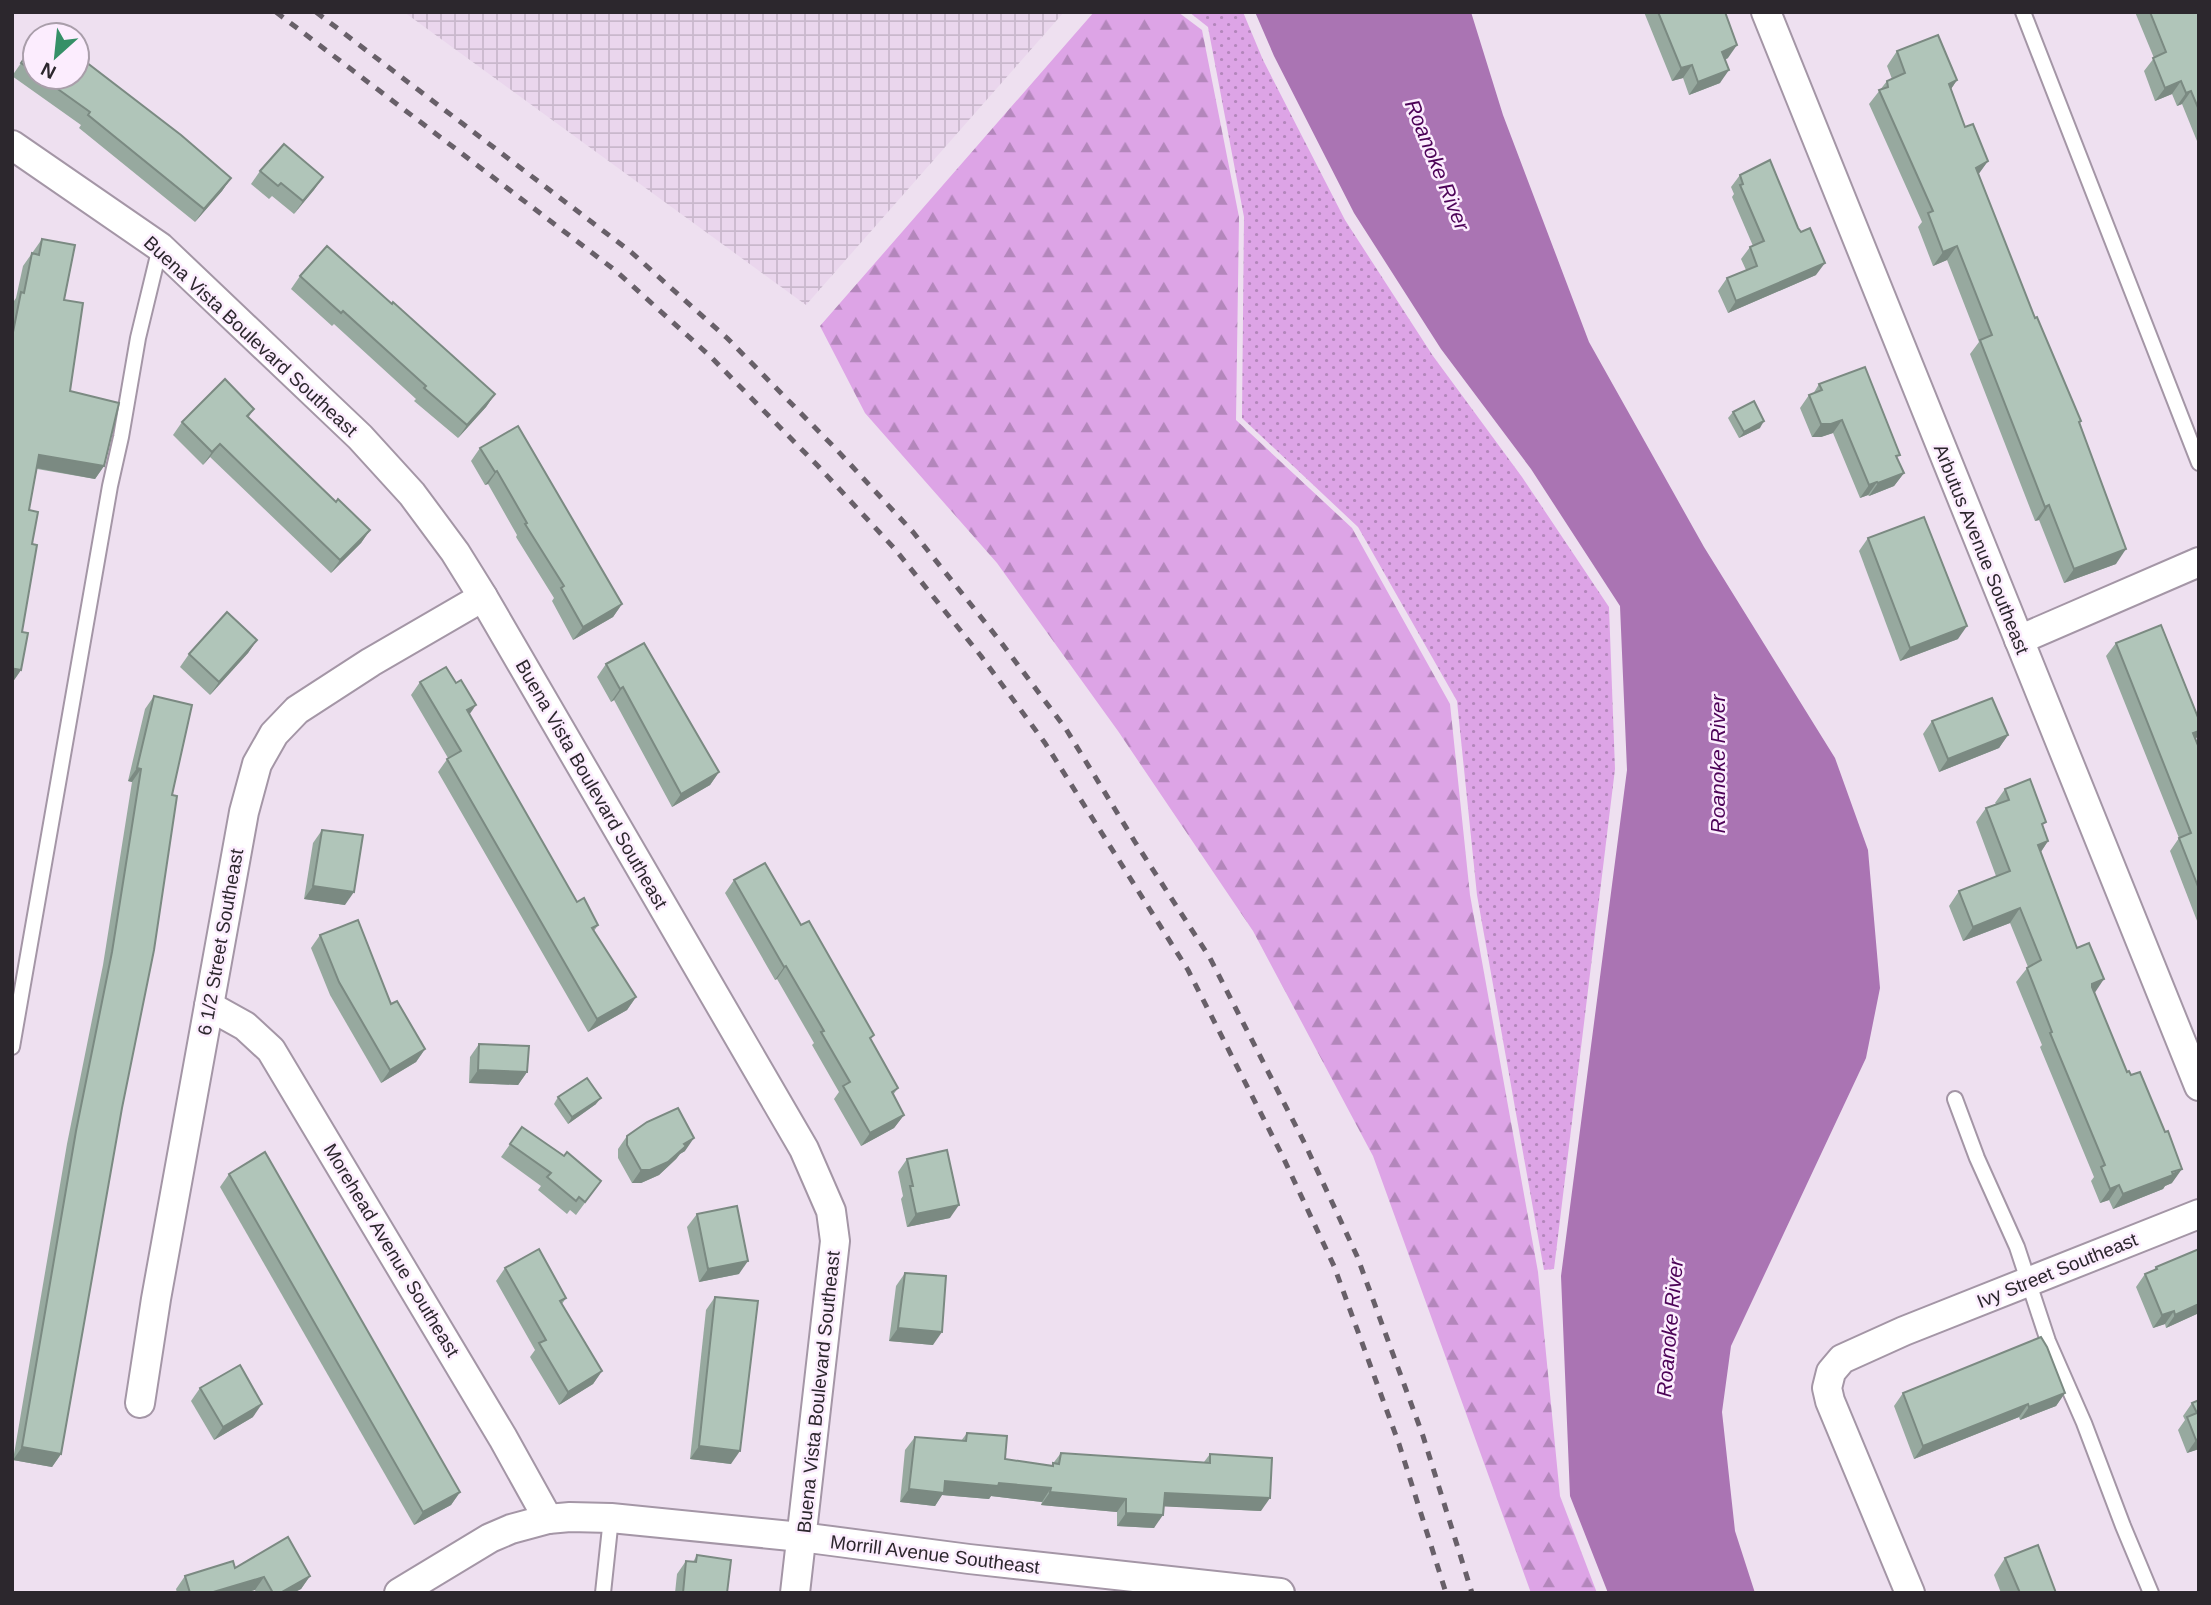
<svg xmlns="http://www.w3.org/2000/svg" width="2211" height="1605" font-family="Arial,sans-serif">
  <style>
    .industrial { fill: url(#industrial-grid) }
    .grass { fill: url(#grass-dots) }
    .forest { fill: url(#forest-firs) }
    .water { fill: #aa74b3 }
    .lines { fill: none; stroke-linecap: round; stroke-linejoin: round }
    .service-casing { stroke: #a496a6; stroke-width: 18 }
    .minor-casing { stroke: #a496a6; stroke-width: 32 }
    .service { stroke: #fff; stroke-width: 14 }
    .minor { stroke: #fff; stroke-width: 28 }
    .rail { stroke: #686069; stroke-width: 5; stroke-dasharray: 9 9; stroke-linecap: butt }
    .wall { fill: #97a99f }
    .shaded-wall { fill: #7b8a82 }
    .building { fill: #b0c5b9; stroke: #7b8a82; stroke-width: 2 }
    .labels { text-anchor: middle; stroke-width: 5; stroke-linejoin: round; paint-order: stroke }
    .street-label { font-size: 19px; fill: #2c272d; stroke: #fcedfe }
    .water-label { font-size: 21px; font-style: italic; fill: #4c0257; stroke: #fcedfe }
  </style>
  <defs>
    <pattern id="industrial-grid" width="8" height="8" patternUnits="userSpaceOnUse" patternTransform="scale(1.75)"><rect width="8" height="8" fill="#ead6ed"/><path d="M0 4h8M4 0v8" fill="none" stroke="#c9b8cc"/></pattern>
    <pattern id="grass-dots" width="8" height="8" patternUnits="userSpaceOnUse" patternTransform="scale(1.75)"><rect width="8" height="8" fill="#dda4e6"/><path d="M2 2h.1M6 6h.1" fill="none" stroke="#b386bb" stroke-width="1.8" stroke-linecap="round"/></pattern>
    <pattern id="forest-firs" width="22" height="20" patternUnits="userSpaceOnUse" patternTransform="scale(1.75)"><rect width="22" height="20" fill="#dda4e6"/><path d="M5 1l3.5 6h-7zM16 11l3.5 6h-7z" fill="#b386bb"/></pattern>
  </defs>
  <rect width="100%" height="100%" fill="#eee0f0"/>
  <!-- industrial -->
  <polygon class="industrial" points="404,12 1064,12 806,305"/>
  <!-- grass -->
  <polygon class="grass" points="1189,12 1243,12 1263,60 1345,220 1433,356 1522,477 1609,607 1615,769 1554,1269 1544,1270 1477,895 1457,701 1358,527 1242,418 1244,217 1208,27"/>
  <!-- forest -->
  <polygon class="forest" points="1094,12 1178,12 1202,30 1239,217 1236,420 1352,528 1450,704 1470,895 1538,1272 1560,1496 1597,1593 1531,1593 1373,1156 1253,931 1118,731 997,563 865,413 820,326"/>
  <!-- water -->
  <polygon class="water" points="1255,12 1471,12 1503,115 1589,342 1704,547 1835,758 1868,850 1880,988 1866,1058 1731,1346 1722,1412 1735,1531 1755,1593 1608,1593 1570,1496 1561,1276 1627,770 1620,606 1531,469 1441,349 1354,213 1274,56"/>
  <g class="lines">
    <!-- service casing -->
    <g class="service-casing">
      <g id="service">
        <polyline points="2023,12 2199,463"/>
        <polyline points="12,1047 110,486 121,437 138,338 160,247"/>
        <polyline points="1955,1099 1977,1158 2017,1247 2048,1341 2084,1423 2123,1526 2151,1593"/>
        <polyline points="603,1593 611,1518"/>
      </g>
    </g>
    <!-- minor casing -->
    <g class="minor-casing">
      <g id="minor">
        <polyline points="1766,12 2199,1086"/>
        <polyline points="12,145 160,247 360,437 412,494 455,552 483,597 804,1149 831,1211 835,1241 795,1593"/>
        <polyline points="2019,640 2199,562"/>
        <polyline points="209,1006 245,1026 271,1050 503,1438 548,1519"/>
        <polyline points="140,1403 156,1299 244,812 257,764 274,734 297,710 371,662 483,597"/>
        <polyline points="399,1593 490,1538 511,1529 548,1519 570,1517 611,1518 801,1537 969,1559 1280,1593"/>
        <polyline points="1910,1593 1830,1401 1827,1388 1831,1372 1842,1359 1904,1331 2199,1214"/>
      </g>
    </g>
    <!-- service -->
    <use href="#service" class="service"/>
    <!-- minor -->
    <use href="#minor" class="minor"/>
    <!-- rail -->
    <g class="rail">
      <polyline points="276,12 616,271 710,356 818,466 894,548 981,656 1045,743 1188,970 1282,1155 1334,1266 1399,1444 1446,1593"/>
      <polyline points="316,12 631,252 727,338 836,449 913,532 1000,641 1066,729 1135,842 1210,958 1305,1144 1357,1256 1423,1436 1472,1593"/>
    </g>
  </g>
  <!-- wall -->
  <g class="wall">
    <polygon points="1644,12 1725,12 1728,58 1725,60 1720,83 1689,95 1683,78 1672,81"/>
    <polygon points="2135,12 2199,12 2199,146 2182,104 2177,106 2172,94 2155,101 2144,71 2154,58"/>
    <polygon points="35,43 35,77 77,77 86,62 231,178 222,191 195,222 79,128 81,125 12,76"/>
    <polygon points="1897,51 1957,80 1951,89 1965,127 1988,161 1978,174 2035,318 2081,421 2080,423 2116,564 2064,583 2039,520 2035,521 1970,354 1979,342 1947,260 1933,266 1918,227 1922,222 1869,104 1887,81 1892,79 1887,66"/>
    <polygon points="260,171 323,177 294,214 272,196 269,199 251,184"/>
    <polygon points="1740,175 1816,275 1728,313 1718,291 1727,278 1746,270 1741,259 1750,247 1753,246 1732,197 1734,194 1731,187"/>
    <polygon points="42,239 64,300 70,391 104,466 95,479 37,469 29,510 32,544 22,632 21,670 12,683 12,304 16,298 23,266"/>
    <polygon points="300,276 392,304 495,394 486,407 458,438 414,401 416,399 334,324 332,326 291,289"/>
    <polygon points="1819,384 1897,458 1904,473 1894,486 1869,496 1868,495 1860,498 1833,433 1821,437 1812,437 1800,408 1809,395 1813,394"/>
    <polygon points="254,409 248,418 336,502 370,530 361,543 331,573 210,457 203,465 173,435 182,422"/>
    <polygon points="1733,412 1760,428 1739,438 1728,418"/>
    <polygon points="480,448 622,604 613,617 573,640 552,601 554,598 516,537 517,535 488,484 485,485 471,461"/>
    <polygon points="1868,538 1958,639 1900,661 1859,551"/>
    <polygon points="257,640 248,653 210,695 180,667 189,654"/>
    <polygon points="2116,643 2195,739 2199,748 2199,926 2170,851 2179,838 2106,656"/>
    <polygon points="606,664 719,772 710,785 672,807 614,700 611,702 597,677"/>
    <polygon points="420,682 470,715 577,902 598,925 594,931 636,997 627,1010 588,1032 438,772 448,758 411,695"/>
    <polygon points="154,696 172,795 122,1108 61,1454 52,1467 13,1460 67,1144 103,965 132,782 128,781 145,709"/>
    <polygon points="1932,721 2008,735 1999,748 1939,772 1923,734"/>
    <polygon points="2005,789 2043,827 2048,841 2041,852 2094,993 2172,1183 2165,1186 2163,1189 2113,1209 2109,1200 2100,1203 2091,1181 2094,1177 2040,1047 2042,1045 2016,982 2028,967 2010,923 1963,941 1949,906 1959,891 1996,876 1976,822 1986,808 1996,804 1995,803"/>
    <polygon points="322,830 345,905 304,899 313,843"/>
    <polygon points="734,880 801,925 871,1040 898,1088 893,1095 904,1115 894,1128 861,1146 834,1099 839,1092 812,1045 814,1043 777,979 775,980 725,893"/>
    <polygon points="320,935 391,1004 425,1049 416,1062 381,1083 330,995 311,948"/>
    <polygon points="479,1044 527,1072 518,1085 469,1083 470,1057"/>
    <polygon points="558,1097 596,1104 568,1124 554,1104"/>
    <polygon points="522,1127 601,1181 576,1215 570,1210 567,1214 538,1190 541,1186 501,1157"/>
    <polygon points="627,1136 685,1151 680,1154 676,1159 659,1175 641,1183 632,1183 618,1158 618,1149"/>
    <polygon points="907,1159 950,1218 907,1227 901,1199 903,1196 898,1172"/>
    <polygon points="229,1174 460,1492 451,1505 414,1525 220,1187"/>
    <polygon points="697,1214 739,1274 699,1282 687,1227"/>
    <polygon points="2156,1267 2199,1313 2166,1328 2165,1324 2153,1328 2136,1287 2145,1274 2154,1270"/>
    <polygon points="505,1268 566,1298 562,1304 602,1371 593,1384 559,1405 530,1357 535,1350 496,1281"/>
    <polygon points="905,1273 933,1345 889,1341 896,1286"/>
    <polygon points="715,1297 731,1464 690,1459 706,1310"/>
    <polygon points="200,1388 253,1417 214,1440 191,1401"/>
    <polygon points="1903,1393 2065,1393 2056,1406 2020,1420 2019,1417 1914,1459 1894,1406"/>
    <polygon points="2199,1400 2199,1449 2187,1453 2178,1430 2185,1420 2183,1416 2192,1403"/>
    <polygon points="967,1433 1005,1459 1051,1466 1061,1453 1204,1462 1210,1454 1261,1511 1164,1506 1154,1528 1117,1526 1117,1512 1041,1505 1042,1502 991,1496 989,1499 942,1495 935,1506 900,1502 905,1450 915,1437 961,1441"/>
    <polygon points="697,1555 727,1593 675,1593 677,1574 686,1561 693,1562"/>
    <polygon points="2005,1558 2056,1593 2001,1593 1994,1575"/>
    <polygon points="235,1568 310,1576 301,1589 293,1593 256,1593 255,1590 244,1593 177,1593 176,1589 185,1576"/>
  </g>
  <!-- shaded-wall -->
  <g class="shaded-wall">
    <polygon points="1737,45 1728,58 1712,65 1722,52"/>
    <polygon points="1692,65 1683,78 1672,81 1681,68"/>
    <polygon points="1729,70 1720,83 1689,95 1698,82"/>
    <polygon points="1957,80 1947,95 1949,84"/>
    <polygon points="2181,81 2172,94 2155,101 2165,88"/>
    <polygon points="2191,91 2182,104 2177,106 2186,93"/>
    <polygon points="1988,161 1978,175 1976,168"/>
    <polygon points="323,177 314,190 294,214 303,201"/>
    <polygon points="231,178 222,191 195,222 204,209"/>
    <polygon points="1957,246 1947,260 1933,266 1943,252"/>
    <polygon points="1825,263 1816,275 1728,313 1736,301"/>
    <polygon points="495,394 486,407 458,438 467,425"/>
    <polygon points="1842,420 1833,433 1821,437 1812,437 1821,424"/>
    <polygon points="1764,421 1760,428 1739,438 1744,432"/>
    <polygon points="220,444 210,457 203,465 212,452"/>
    <polygon points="39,455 104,466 95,479 31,467"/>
    <polygon points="497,471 488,484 485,485 495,472"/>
    <polygon points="1904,473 1894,486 1869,496 1878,483"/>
    <polygon points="1877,482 1868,495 1860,498 1869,485"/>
    <polygon points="2049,505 2039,520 2035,521 2045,507"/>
    <polygon points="370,530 361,543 331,573 340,560"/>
    <polygon points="2126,549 2116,564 2064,583 2074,569"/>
    <polygon points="622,604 613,617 573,640 583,627"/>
    <polygon points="1967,626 1958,639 1900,661 1910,648"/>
    <polygon points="257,640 248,653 210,695 219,682"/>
    <polygon points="15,669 21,670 12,683"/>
    <polygon points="623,687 614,700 611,702 620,689"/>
    <polygon points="476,705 467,718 467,710"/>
    <polygon points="2199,731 2199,735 2193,742 2193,733"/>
    <polygon points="2008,735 1999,748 1939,772 1948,759"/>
    <polygon points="137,768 141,769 132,782 128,781"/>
    <polygon points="719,772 710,785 672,807 681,794"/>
    <polygon points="2048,841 2038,856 2038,845"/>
    <polygon points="313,886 354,892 345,905 304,899"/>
    <polygon points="2020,908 2010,923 1963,941 1973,927"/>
    <polygon points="786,966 777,979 775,980 784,967"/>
    <polygon points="2104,979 2094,994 2082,999 2092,984"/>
    <polygon points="636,997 627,1010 588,1032 597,1019"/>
    <polygon points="425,1049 416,1062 381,1083 390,1070"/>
    <polygon points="478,1070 527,1072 518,1085 469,1083"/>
    <polygon points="601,1098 596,1104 568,1124 572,1117"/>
    <polygon points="904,1115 894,1128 861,1146 870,1133"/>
    <polygon points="694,1138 685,1151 680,1154 676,1159 659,1175 641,1183 632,1183 641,1170"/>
    <polygon points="2182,1169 2172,1183 2165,1186 2163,1189 2113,1209 2123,1194"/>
    <polygon points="2119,1185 2109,1200 2100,1203 2110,1189"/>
    <polygon points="959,1205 950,1218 907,1227 916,1214"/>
    <polygon points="748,1261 739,1274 699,1282 708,1269"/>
    <polygon points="2199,1304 2199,1313 2166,1328 2175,1315"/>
    <polygon points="2174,1311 2165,1324 2153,1328 2162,1315"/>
    <polygon points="898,1328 942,1332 933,1345 889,1341"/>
    <polygon points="602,1371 593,1384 559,1405 568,1392"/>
    <polygon points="2065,1393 2056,1406 2020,1420 2029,1407"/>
    <polygon points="262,1404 253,1417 214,1440 223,1427"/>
    <polygon points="2028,1404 2019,1417 1914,1459 1923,1446"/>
    <polygon points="2199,1439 2199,1449 2187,1453 2196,1440"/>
    <polygon points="699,1446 740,1451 731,1464 690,1459"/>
    <polygon points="22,1447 61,1454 52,1467 13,1460"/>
    <polygon points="945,1481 999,1483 1051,1488 1042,1502 991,1496 989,1499 942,1495 935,1506 900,1502 909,1489"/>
    <polygon points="460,1492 451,1505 414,1525 423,1512"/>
    <polygon points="1050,1492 1126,1499 1117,1512 1041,1505"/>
    <polygon points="1165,1493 1270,1498 1261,1511 1155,1506"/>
    <polygon points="1126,1513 1163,1515 1154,1528 1117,1526"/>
    <polygon points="310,1576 301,1589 293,1593 280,1593"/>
    <polygon points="264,1577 255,1590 244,1593 210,1593"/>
  </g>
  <!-- building -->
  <g class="building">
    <polygon points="1658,12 1725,12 1737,45 1722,52 1729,70 1698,82 1692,65 1681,68"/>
    <polygon points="2150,12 2199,12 2199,110 2191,91 2186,93 2181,81 2165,88 2153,58 2166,52"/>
    <polygon points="45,29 54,35 41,35"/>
    <polygon points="1938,35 1957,80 1949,84 1965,127 1973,124 1988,161 1976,168 2035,318 2037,317 2081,421 2079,422 2126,549 2074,569 2049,505 2045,507 1980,340 1992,335 1957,246 1943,252 1928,213 1933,211 1879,90 1888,87 1887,81 1905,73 1897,51"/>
    <polygon points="35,43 35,73 21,63"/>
    <polygon points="77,51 88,59 86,62 181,135 231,178 204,209 88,115 90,112 41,77 77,77"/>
    <polygon points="284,144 323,177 303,201 281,183 278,186 260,171"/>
    <polygon points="1770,160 1798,228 1801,232 1810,228 1825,263 1736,301 1727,278 1757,266 1750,247 1764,241 1740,185 1743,184 1740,175"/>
    <polygon points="42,239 75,245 64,300 83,303 70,391 119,403 104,466 39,455 29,510 38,512 32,544 37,545 22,632 28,633 21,670 15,669 12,682 12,337 21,292 24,293 32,253 39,255"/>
    <polygon points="327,246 392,304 393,302 495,394 467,425 424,388 426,386 343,311 341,313 300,276"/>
    <polygon points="1865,367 1900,455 1896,456 1904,473 1878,483 1877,482 1869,485 1842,420 1831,424 1821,424 1809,395 1822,390 1819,384"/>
    <polygon points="225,379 254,409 247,416 336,502 338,499 370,530 340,560 220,444 212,452 182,422"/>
    <polygon points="1754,401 1764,421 1744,432 1733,412"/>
    <polygon points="518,426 622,604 583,627 561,588 564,586 525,524 527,523 497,471 495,472 480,448"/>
    <polygon points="1924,517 1967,626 1910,648 1868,538"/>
    <polygon points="227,612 257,640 219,682 189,654"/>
    <polygon points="2161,625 2199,720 2199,731 2193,733 2199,748 2199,889 2179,838 2191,833 2116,643"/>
    <polygon points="644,643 719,772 681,794 623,687 620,689 606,664"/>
    <polygon points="446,667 456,683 461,680 476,705 467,710 577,902 584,898 598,925 592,928 636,997 597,1019 447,759 461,751 420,682"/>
    <polygon points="154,696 192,705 172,795 177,796 154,950 122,1108 61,1454 22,1447 76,1131 112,952 141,769 137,768"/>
    <polygon points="1992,698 2008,735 1948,759 1932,721"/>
    <polygon points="2030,779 2046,822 2042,824 2048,841 2038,845 2077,948 2089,943 2104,979 2092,984 2092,987 2127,1072 2129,1071 2131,1075 2140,1072 2165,1132 2168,1131 2182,1169 2172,1172 2173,1175 2123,1194 2119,1185 2110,1189 2101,1167 2105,1165 2050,1033 2052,1032 2027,968 2041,960 2020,908 1973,927 1959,891 2010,871 1986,808 2009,800 2005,789"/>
    <polygon points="322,830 363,835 354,892 313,886"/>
    <polygon points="765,863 801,925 809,921 874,1035 870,1038 898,1088 892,1092 904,1115 870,1133 843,1086 850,1082 821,1032 824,1031 786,966 784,967 734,880"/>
    <polygon points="358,920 391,1004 397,1001 425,1049 390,1070 339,982 320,935"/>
    <polygon points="479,1044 529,1046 527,1072 478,1070"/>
    <polygon points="587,1078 601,1098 572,1117 558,1097"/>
    <polygon points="678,1108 694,1138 684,1144 686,1146 668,1162 650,1170 641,1170 627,1145 627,1136 647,1122"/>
    <polygon points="522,1127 564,1156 567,1152 601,1181 585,1202 579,1197 576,1201 547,1177 551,1173 510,1144"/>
    <polygon points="947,1150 959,1205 916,1214 910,1186 913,1186 907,1159"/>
    <polygon points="265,1152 460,1492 423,1512 229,1174"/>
    <polygon points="737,1206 748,1261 708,1269 697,1214"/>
    <polygon points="539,1249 566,1298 560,1301 602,1371 568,1392 539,1343 546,1340 505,1268"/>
    <polygon points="2199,1249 2199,1304 2175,1315 2174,1311 2162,1315 2145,1274 2157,1269 2156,1267"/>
    <polygon points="905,1273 946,1276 942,1332 898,1328"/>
    <polygon points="715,1297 758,1301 740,1451 699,1446"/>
    <polygon points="2041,1337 2047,1347 2065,1393 2029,1407 2028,1404 1923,1446 1903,1393"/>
    <polygon points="240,1365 262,1404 223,1427 200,1388"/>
    <polygon points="2199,1400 2199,1439 2196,1440 2187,1417 2197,1413 2192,1403"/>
    <polygon points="967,1433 1007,1436 1005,1459 1053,1466 1053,1463 1059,1464 1061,1453 1210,1463 1210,1454 1272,1458 1270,1498 1165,1493 1163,1515 1126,1513 1126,1499 1050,1492 1051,1488 999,1483 998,1486 945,1481 944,1493 909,1489 915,1437 966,1441"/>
    <polygon points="288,1537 310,1576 280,1593 273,1593 264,1577 210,1593 190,1593 185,1576 233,1561 235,1568"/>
    <polygon points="2038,1545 2056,1593 2020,1593 2005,1558"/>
    <polygon points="697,1555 731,1560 727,1593 683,1593 686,1561 696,1562"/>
  </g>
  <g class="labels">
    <!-- street labels -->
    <g class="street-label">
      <text transform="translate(251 336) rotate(43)" y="7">Buena Vista Boulevard Southeast</text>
      <text transform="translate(1982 549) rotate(68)" y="7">Arbutus Avenue Southeast</text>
      <text transform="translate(592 784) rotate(60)" y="7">Buena Vista Boulevard Southeast</text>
      <text transform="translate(220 942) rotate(-80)" y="7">6 1/2 Street Southeast</text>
      <text transform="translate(392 1250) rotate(59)" y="7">Morehead Avenue Southeast</text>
      <text transform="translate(2057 1270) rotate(-22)" y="7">Ivy Street Southeast</text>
      <text transform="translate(818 1392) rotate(-84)" y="7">Buena Vista Boulevard Southeast</text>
      <text transform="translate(935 1554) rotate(7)" y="7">Morrill Avenue Southeast</text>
    </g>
    <!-- water labels -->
    <g class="water-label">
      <text transform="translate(1437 165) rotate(68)" y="7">Roanoke River</text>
      <text transform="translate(1718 764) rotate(-90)" y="7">Roanoke River</text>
      <text transform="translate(1670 1328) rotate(-85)" y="7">Roanoke River</text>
    </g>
  </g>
  <!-- border -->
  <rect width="2211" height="1605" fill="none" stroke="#2c272d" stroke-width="28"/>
  <!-- north arrow -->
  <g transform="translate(56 56) rotate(207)"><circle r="33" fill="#fcedfe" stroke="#a99eaa" stroke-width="2"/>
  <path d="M0-5L12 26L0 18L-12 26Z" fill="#359067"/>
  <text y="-10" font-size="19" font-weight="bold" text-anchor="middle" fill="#2c272d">N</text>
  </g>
</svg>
